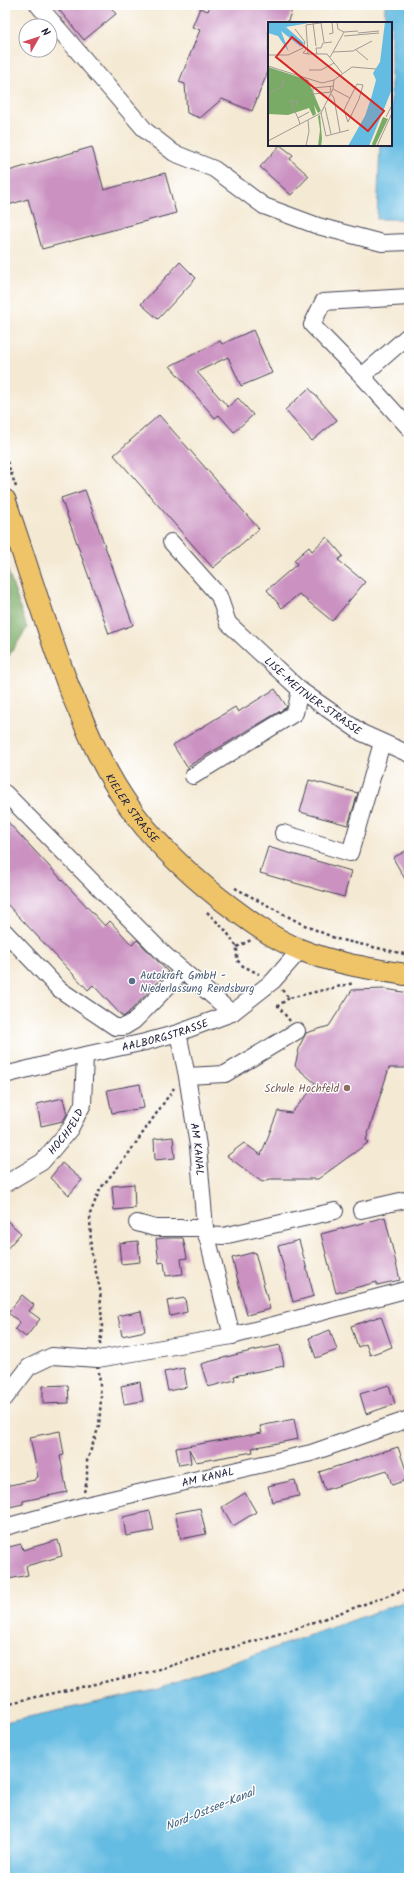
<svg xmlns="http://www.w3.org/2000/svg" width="414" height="1883" font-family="Kalam,sans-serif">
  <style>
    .forest { fill: #7aab66; stroke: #4e6650 }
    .water { fill: #65bce2; stroke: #446f8e }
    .building { fill: #ca91c1 }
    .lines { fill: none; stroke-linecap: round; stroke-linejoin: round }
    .minor-casing { stroke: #424052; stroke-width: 18 }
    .major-casing { stroke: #424052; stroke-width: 23 }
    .path { stroke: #424052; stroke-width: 2.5; stroke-dasharray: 3 3; stroke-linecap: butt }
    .minor { stroke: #fff; stroke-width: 16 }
    .major { stroke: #efc469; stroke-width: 21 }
    .service-dot { fill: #5c6f8a; stroke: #fff; stroke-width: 1.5 }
    .education-dot { fill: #8d6e63; stroke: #fff; stroke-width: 1.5 }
    .labels { text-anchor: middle; stroke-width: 3; stroke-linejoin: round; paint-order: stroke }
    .street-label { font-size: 11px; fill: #22223b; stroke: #fff }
    .service-label { font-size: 11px; fill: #4e5e75; stroke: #fff; text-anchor: start }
    .education-label { font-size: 11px; fill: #785e54; stroke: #fff; text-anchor: end }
    .water-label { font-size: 12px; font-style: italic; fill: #3d607e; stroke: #fff }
    .inset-river { fill: none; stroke: #65bce2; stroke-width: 2 }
    .inset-road { fill: none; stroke: #a09996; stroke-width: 1 }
    .view { fill: #d62828; fill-opacity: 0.15; stroke: #d62828; stroke-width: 2 }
    .inset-edge { fill: none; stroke: #22223b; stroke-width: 2 }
  </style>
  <rect width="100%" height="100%" fill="#fff"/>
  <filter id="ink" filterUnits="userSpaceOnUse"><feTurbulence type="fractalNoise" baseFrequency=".025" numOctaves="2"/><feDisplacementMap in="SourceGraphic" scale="8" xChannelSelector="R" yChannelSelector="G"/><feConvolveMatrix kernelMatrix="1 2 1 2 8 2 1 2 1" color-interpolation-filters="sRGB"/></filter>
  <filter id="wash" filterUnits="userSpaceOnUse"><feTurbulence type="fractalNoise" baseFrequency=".012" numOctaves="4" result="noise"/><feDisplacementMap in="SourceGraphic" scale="16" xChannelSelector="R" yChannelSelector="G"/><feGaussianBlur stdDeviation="0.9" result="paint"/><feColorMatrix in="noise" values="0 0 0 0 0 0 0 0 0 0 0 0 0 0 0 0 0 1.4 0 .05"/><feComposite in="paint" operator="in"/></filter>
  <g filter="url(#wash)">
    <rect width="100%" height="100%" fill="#f4e9d3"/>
    <!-- forest -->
    <polygon class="forest" points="5,562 27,628 5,662"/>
    <!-- water -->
    <g class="water">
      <polygon points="385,5 409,5 409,219 377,219 380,145 391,145 391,23 385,23"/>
      <polygon points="409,1600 409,1878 5,1878 5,1722 155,1690"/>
    </g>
    <g id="blocks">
      <!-- building -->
      <g class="building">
        <polygon points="55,5 109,5 116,14 84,40"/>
        <polygon points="210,5 294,5 287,23 269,23 269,69 252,111 222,99 200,118 187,113 185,84 179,82 200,30 192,27 200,8 208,11"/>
        <polygon points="280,145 293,155 290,159 309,176 291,195 260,167"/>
        <polygon points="92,147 104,190 165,173 176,213 42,249 28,199 5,206 5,172"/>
        <polygon points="180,262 196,278 158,319 141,304"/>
        <polygon points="253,330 272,373 241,386 228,357 197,372 228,407 238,398 253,415 234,432 219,415 215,418 170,366 220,341 222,344"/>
        <polygon points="309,388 337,420 312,441 285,410"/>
        <polygon points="159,415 259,529 213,568 114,455"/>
        <polygon points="85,490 133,625 109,634 61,498"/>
        <polygon points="327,537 343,556 338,560 365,582 332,621 299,594 282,608 267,590 297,564 294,560 309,547 312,551"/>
        <polygon points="275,689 287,707 187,767 173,745 235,707 238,712"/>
        <polygon points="309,780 358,793 348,825 300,812"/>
        <polygon points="5,819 105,926 110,921 132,945 137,940 168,972 128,1013 123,1017 93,985 88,990 5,902"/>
        <polygon points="268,847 351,871 344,897 260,873"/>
        <polygon points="409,849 409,886 393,858"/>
        <polygon points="385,989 409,993 409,1068 389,1068 366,1140 369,1142 318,1179 270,1179 262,1182 227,1156 244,1143 261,1155 278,1111 291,1113 309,1093 315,1083 295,1066 300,1045 306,1033 329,1026 352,990"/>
        <polygon points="140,1084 144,1108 112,1113 107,1090"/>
        <polygon points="63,1098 67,1114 63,1121 41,1126 37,1104"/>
        <polygon points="173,1137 175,1158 155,1160 154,1139"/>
        <polygon points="62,1163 82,1180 69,1195 50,1178"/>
        <polygon points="134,1184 135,1208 114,1210 112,1186"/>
        <polygon points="385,1217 400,1280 377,1285 377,1282 336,1293 321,1234"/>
        <polygon points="5,1219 21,1233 5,1251"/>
        <polygon points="165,1238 183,1238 187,1258 181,1259 183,1274 166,1276 164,1262 159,1263 156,1239"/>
        <polygon points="299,1240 314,1296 293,1302 278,1246"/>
        <polygon points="138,1241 140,1262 121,1264 119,1243"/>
        <polygon points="255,1252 270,1309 247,1315 232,1258"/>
        <polygon points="22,1295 34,1305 29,1311 40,1319 26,1337 15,1329 20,1322 8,1313"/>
        <polygon points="185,1298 187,1312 170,1316 167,1301"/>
        <polygon points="141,1311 145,1331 122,1336 118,1316"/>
        <polygon points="381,1316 392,1347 370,1355 366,1344 358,1347 351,1326"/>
        <polygon points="330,1330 337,1350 316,1358 309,1338"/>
        <polygon points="280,1345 284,1366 234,1376 235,1380 208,1387 201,1364 238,1354"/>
        <polygon points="184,1368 187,1387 168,1391 164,1372"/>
        <polygon points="140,1382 143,1401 124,1404 121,1386"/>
        <polygon points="68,1385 69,1403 43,1404 43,1386"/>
        <polygon points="389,1385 395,1404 366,1414 360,1394"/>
        <polygon points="294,1419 298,1439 252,1448 253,1452 196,1462 189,1449 191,1463 179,1465 176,1448 262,1433 260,1426"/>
        <polygon points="60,1431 64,1455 60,1456 67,1492 23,1501 23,1504 5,1508 5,1486 35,1480 35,1478 38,1477 30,1437"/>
        <polygon points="398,1447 409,1479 392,1485 387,1470 325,1490 319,1472"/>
        <polygon points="295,1480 299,1496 272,1502 268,1486"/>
        <polygon points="245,1493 256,1512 233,1526 222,1507"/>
        <polygon points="200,1508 206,1534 181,1539 175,1513"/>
        <polygon points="150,1511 154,1531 126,1536 123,1517"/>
        <polygon points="58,1540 62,1556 26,1566 28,1575 9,1579 5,1561 5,1548 21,1544 23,1550"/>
      </g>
    </g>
  </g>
  <g filter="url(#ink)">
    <use href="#blocks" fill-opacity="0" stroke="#424052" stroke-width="1"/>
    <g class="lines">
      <!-- minor casing -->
      <g class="minor-casing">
        <g id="minor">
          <polyline points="38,5 146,131 174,153 214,169 264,206 318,226 382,243 409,242"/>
          <polyline points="409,335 362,376 409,428"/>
          <polyline points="362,376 312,325 323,302 409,297"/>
          <path id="s1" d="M171,542L219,596L228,623L300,690L362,733L409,754"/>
          <polyline points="193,776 295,713 300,690"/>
          <polyline points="5,793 165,955 232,1013"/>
          <polyline points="283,833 350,853 382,743"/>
          <polyline points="5,932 59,989 115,1027 124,1027 134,1021 183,971"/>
          <path id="s2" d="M178,1033L187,1076L198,1146L205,1228L232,1336"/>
          <path id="s3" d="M5,1075L71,1058L145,1042L178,1033L232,1013L273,981L300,950"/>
          <polyline points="187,1076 225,1074 297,1031"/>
          <path id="s4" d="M5,1184L42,1162L70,1129L83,1104L85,1055"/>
          <polyline points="361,1210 409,1199"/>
          <polyline points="137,1223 155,1228 205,1228"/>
          <polyline points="206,1235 223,1236 335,1211"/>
          <polyline points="5,1398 29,1367 52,1356 98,1359 232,1336 409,1289"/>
          <path id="s5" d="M5,1527L86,1505L311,1453L409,1419"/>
        </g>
      </g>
      <!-- major casing -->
      <g class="major-casing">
        <g id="major">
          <path id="s6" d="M5,500C26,562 45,624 68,685C85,726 102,768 128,805C153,841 185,871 219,898C245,918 271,938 301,950C336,964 373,969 409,975"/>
        </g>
      </g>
      <!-- path -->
      <g class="path">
        <polyline points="5,456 16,487"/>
        <polyline points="235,888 302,924 337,939 409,955"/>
        <polyline points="207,912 226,931 237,947 237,960 243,966 259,974"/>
        <polyline points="237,947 251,940"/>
        <polyline points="282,990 289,998 354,983"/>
        <polyline points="289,998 278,1006 290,1021"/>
        <polyline points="100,1345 102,1327 100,1289 91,1251 90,1214 100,1189 129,1153 174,1088"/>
        <polyline points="84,1492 87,1481 87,1461 99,1426 101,1399 99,1372"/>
        <polyline points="5,1704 149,1672 295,1629 409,1588"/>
      </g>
      <!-- minor -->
      <use href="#minor" class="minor"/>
      <!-- major -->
      <use href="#major" class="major"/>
    </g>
  </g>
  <!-- markers -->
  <circle class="service-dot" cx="132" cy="981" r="4"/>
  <circle class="education-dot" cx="347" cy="1088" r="4"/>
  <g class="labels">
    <!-- street labels -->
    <g class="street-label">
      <text dy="4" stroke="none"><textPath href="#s1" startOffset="213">LISE-MEITNER-STRASSE</textPath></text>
      <text dy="4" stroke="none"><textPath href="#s6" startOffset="335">KIELER STRASSE</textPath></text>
      <text dy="4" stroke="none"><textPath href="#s3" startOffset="165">AALBORGSTRASSE</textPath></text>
      <text dy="4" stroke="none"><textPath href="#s4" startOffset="82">HOCHFELD</textPath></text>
      <text dy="4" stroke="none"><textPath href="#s2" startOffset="118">AM KANAL</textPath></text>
      <text dy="4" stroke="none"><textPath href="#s5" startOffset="209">AM KANAL</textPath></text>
    </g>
    <!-- service labels -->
    <g class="service-label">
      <text x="140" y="979">Autokraft GmbH -<tspan x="140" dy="13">Niederlassung Rendsburg</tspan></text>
    </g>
    <!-- education labels -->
    <g class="education-label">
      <text x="339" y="1092">Schule Hochfeld</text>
    </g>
    <!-- water labels -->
    <g class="water-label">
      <text transform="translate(210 1809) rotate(-22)" y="4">Nord-Ostsee-Kanal</text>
    </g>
  </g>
  <!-- overview -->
  <g transform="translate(268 22)">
    <rect width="124" height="124" fill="#f4e9d3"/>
    <path d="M0,45L40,58L53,89L50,91L46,83L48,92L45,94L41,86L20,93L0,92ZM52,93L54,117L53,124H50L52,108L50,94ZM115,95L120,97L107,124H105L104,122Z" fill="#7aab66"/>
    <path d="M0,0H47L18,5L36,21L33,25L13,9L21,30L10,14L0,11ZM117,0H124V67L101,124H80L97,94L104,73L108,58L105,51L112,40Z" fill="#65bce2"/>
    <path class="inset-river" d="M109,48L124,51M107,51L124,55"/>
    <path class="inset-road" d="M59,0L38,3L40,32H59L74,51M69,0L70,7L76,10M45,1L48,24M53,1L56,20M90,11L111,9M61,12L65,11L64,0M76,14L111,11M40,25L35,31L40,32M88,28L100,38M65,30L76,10L90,9M49,32L48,26H53L55,21L64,20M0,33H20L35,26L37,20L27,7M62,35L65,30L85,29L104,19M0,44L54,61L66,58L84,45L108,47M41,48H53L66,41M62,64L63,70L45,72V66L66,64M65,67L82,76L89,62L95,63L91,77L80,100L76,88L82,76M0,72L14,64L16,58M63,72L66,76L72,110M29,83V79H22L30,96M57,85L63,112M53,91L58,114L81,108M118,95L124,83M32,102L30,96L41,90M0,119L53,91L65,67L66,58M38,124L41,109L40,98M109,124L124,91"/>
    <path class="view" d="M24,15L116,89L100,109L8,35Z"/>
    <rect width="124" height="124" class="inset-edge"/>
  </g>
  <!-- margin -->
  <rect width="414" height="1883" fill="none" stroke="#fff" stroke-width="20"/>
  <!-- north arrow -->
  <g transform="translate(38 38) rotate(51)"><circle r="19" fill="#ffffff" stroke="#a7a7b1"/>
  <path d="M0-3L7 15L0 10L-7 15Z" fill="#d1495b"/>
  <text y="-6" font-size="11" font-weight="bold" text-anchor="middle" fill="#22223b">N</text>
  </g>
</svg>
